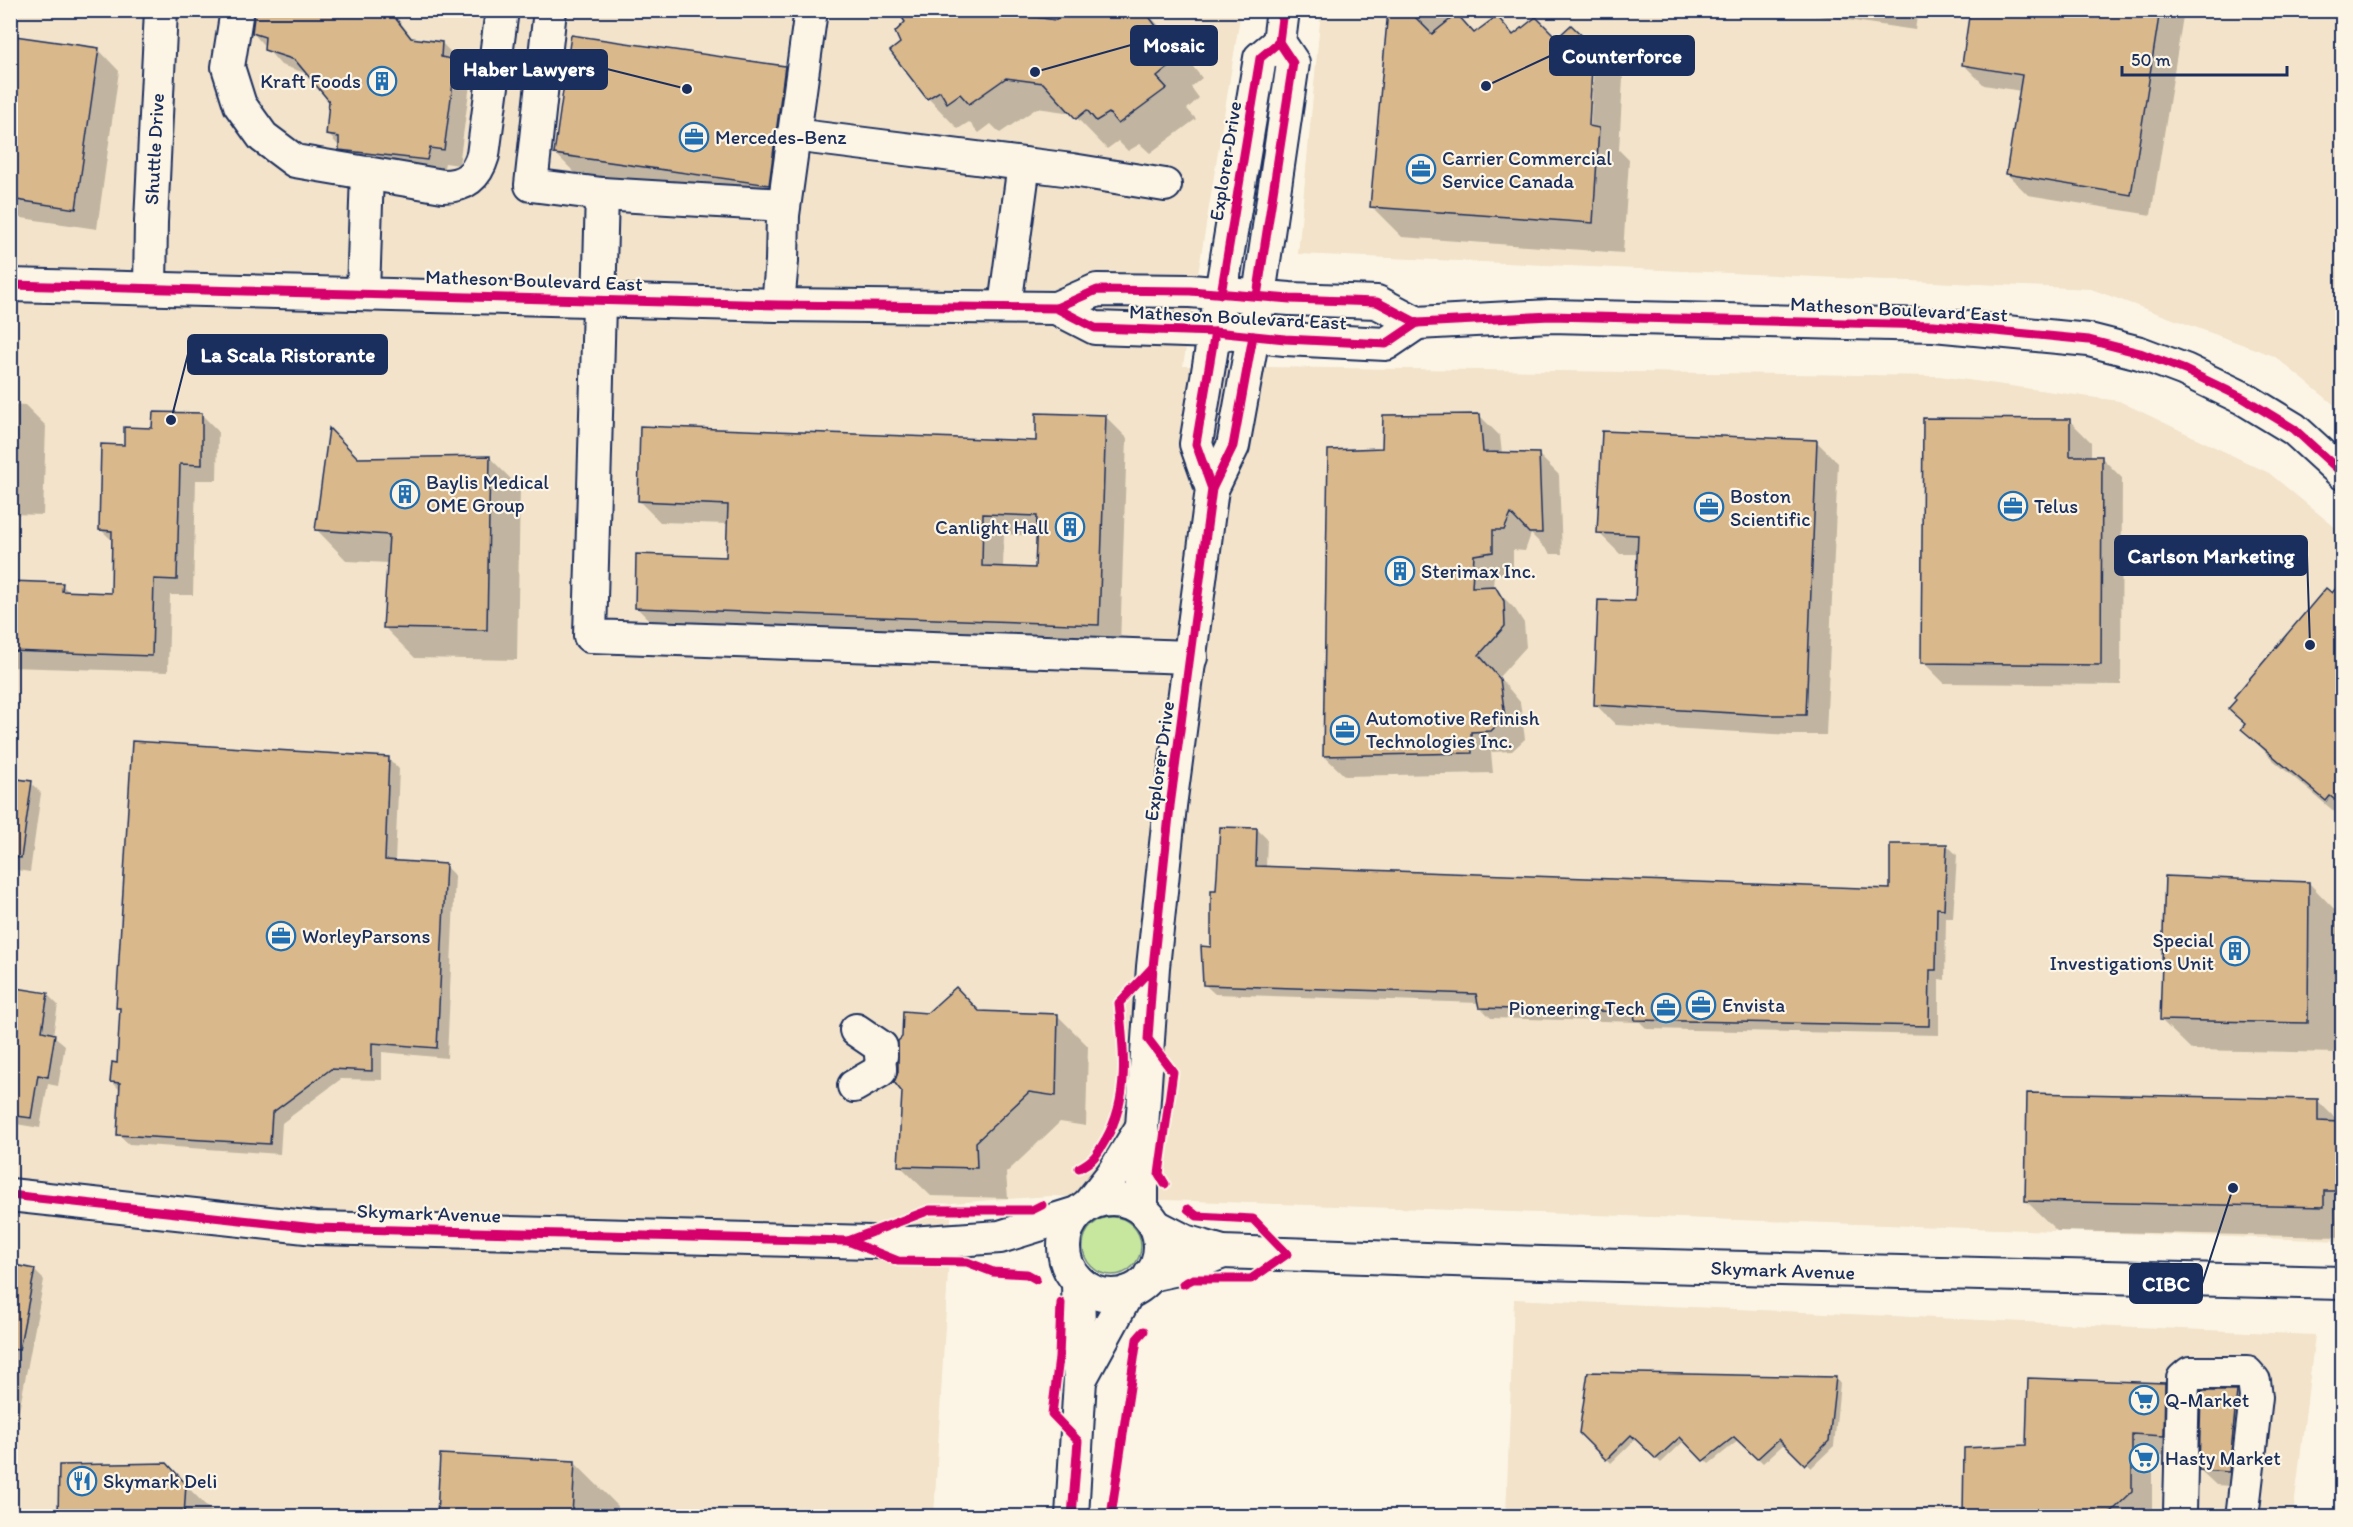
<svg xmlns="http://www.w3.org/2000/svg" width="2353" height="1527" font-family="Itim,sans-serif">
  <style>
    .built { fill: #f2e3ca }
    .green { fill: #c7e79f; stroke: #718b7e; stroke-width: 1.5 }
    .shadow { fill: #0003; fill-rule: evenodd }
    .building { fill: #d9b88c; stroke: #1b2f5e; stroke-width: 1.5; fill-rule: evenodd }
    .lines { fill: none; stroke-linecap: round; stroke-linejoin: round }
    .minor-casing { stroke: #1b2f5e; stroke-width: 36 }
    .minor { stroke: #fcf5e5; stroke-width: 32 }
    .cycleway-casing { stroke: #fcf5e5; stroke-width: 13 }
    .cycleway { stroke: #d6006c; stroke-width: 9 }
    .labels { text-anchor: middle; stroke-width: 4.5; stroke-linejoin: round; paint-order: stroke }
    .poi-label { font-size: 20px; fill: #1b2f5e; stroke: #fcf5e5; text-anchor: start }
    .street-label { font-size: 20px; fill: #1b2f5e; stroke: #fcf5e5 }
    .leader { fill: none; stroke: #1b2f5e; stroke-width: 2 }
    .callout-dot { fill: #1b2f5e; stroke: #fcf5e5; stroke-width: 2 }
    .callout { fill: #1b2f5e; stroke: #1b2f5e; stroke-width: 2 }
    .callout-label { font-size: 21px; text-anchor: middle; font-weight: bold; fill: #fff }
  </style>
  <rect width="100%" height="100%" fill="#fcf5e5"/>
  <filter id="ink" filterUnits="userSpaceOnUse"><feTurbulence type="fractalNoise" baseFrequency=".0167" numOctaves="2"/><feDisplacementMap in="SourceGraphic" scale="12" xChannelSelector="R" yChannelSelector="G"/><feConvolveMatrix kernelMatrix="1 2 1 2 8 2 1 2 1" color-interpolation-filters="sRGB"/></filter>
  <g filter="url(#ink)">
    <!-- built -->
    <g class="built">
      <polygon points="10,11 1241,11 1183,366 1939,376 2119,401 2269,473 2342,533 2342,1241 1050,1196 952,1203 934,1516 11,1516"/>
      <polygon points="1321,11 2342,11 2342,411 2274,356 2091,289 1298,254"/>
      <polygon points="1514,1299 2315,1335 2293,1516 1506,1516"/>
    </g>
    <!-- green -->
    <circle class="green" cx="1112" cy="1246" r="29"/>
    <!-- shadow -->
    <g class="shadow">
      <polygon points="256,10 391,10 414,40 442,43 457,59 457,63 471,77 459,165 445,163 442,175 356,165 328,134 330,101 308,74 281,65 253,33"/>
      <polygon points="1017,10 1022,16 1055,22 1144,10 1166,33 1202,78 1191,87 1199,98 1187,109 1196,119 1150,153 1140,144 1128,151 1118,141 1107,149 1072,113 1037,108 1000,133 991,124 979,133 969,122 958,129 928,98 902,44 907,23 899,11"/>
      <path d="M1390,10H1445L1450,16L1448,23L1457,16L1475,34L1496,18L1515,36L1557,40L1592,47L1623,78L1619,150L1629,160L1623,253L1402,237L1372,207ZM1594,63L1590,134H1587L1590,66Z"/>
      <polygon points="1778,10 1918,10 1915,30"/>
      <polygon points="1972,10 2184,10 2151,215 2028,195 2007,174 2021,91 1984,85 1963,64"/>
      <polygon points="99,50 119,71 97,229 15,217 10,212 10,82"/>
      <polygon points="784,67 815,98 799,215 586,184 555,153"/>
      <polygon points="10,404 25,405 46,426 43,515 10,514"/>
      <polygon points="202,415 218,431 217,480 196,480 193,595 170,595 168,672 10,667 10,579 15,583 62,585 70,593 113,594 114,542 101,530 125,446 154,429"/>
      <polygon points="1479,415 1500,436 1502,454 1538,454 1559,475 1562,554 1551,554 1531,534 1525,551 1513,550 1513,572 1494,575 1493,587 1515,609 1524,623 1526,647 1499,677 1520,702 1525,739 1512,751 1491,752 1493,773 1345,776 1324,756 1383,449"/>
      <path d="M1106,417L1127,438L1120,645L657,628L636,607L728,559L729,524L660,522L639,501L1037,442ZM1004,534L1038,536L1037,570L1003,568Z"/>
      <polygon points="2070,421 2091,442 2091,457 2102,458 2122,478 2121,685 1944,683 1923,662"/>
      <polygon points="1817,442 1838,463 1826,735 1790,735 1616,725 1595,704 1636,603 1638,554 1620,554 1599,533"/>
      <polygon points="489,457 520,488 517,660 415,658 384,627 389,563 347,561 317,530 359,460"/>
      <polygon points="2342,585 2342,818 2273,760 2243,729 2246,725 2230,709"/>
      <polygon points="389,759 399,769 395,862 445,866 455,876 447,1058 382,1052 382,1080 341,1079 282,1123 280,1154 129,1144 118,1134 121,1091 112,1082 118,1064 122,1011 118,1007"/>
      <polygon points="10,780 31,783 41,793 30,872 10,869"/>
      <polygon points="1257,829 1267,839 1266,868 1891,891 1947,845 1957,855 1953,918 1946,918 1945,980 1939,979 1939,1035 1647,1029 1640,1022 1491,1018 1480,1007 1480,1003 1215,994 1204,984 1212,949 1218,892"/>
      <polygon points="2309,883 2339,914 2338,1053 2192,1050 2161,1020"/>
      <polygon points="10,988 48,995 58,1005 53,1035 65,1045 58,1086 48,1084 40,1128 10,1123"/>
      <polygon points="928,1014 1057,1015 1088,1046 1086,1126 1060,1122 1006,1173 1008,1198 931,1196 900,1166"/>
      <polygon points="2317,1100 2342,1125 2342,1237 2057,1231 2026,1201"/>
      <polygon points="10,1266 34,1270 44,1280 10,1459"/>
      <polygon points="1836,1378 1840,1383 1834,1446 1811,1468 1785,1443 1763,1463 1739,1440 1709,1464 1685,1440 1661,1463 1636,1439 1611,1463 1581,1432"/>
      <polygon points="2164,1384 2185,1405 2184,1456 2152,1455 2152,1514 2149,1516 1964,1516 1966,1449 2028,1447"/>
      <polygon points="2236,1392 2252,1408 2244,1487 2216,1485 2200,1470"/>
      <polygon points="442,1455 574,1462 618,1506 617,1516 438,1516"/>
      <polygon points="166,1465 216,1516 60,1516 60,1467"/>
    </g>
    <!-- building -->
    <g class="building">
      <polygon points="255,10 389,10 411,38 442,42 441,57 456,60 444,150 430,148 427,160 339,150 339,137 326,135 329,101 295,60 264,50 265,37 252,33"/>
      <polygon points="897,10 1013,10 1015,14 1055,20 1068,10 1144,10 1172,47 1161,56 1169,67 1157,77 1167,88 1118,124 1109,113 1096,121 1087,110 1076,119 1043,83 1006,78 969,104 960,94 947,103 940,91 927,99 890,51 900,43 895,32 905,22"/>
      <polygon points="1388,10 1415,10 1414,16 1432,34 1457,14 1474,33 1497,16 1513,35 1536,17 1557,38 1571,25 1593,46 1589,126 1599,128 1593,223 1370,207"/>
      <polygon points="1970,10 2160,10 2131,195 2006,174 2022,75 1962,65"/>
      <polygon points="571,35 785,66 769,185 554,154"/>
      <polygon points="15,36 99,48 76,209 10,199 10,71"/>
      <polygon points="153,412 202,413 202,465 180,464 177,580 154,579 152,656 10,651 10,581 63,583 62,591 111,593 112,531 99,530 101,444 124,445 124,427 152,428"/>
      <path d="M1036,413L1106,415L1099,625L635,608L636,554L726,557L728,505L638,501L640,426L1036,441ZM983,514L1037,516L1035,568L982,566Z"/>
      <polygon points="1480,414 1483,452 1539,453 1542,533 1529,533 1511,514 1504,530 1493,530 1493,552 1474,555 1472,587 1495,586 1504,601 1505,626 1479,655 1500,679 1505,717 1491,731 1471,732 1472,753 1323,756 1328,450 1382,448 1383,415"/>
      <polygon points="1923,418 2070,419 2070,456 2102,456 2101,665 1921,663"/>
      <polygon points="329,428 358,458 490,456 487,630 383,628 389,535 315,530"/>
      <polygon points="1602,431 1817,440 1806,715 1768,715 1594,705 1598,600 1635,601 1638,535 1597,533"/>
      <polygon points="2343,580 2343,806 2330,796 2326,801 2241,729 2245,724 2228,709 2236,700 2234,697 2326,588 2332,593"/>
      <polygon points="132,741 389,757 385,860 446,864 437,1048 372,1043 372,1071 331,1069 272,1113 270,1144 117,1135 120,1083 110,1082 112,1062 117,1063 120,1008 116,1008"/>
      <polygon points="10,778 32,781 21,858 10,857"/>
      <polygon points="1220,827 1257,828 1256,866 1890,889 1890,844 1947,844 1944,909 1937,908 1936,970 1930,970 1929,1026 1635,1020 1634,1012 1479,1008 1476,994 1203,985 1201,946 1211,947 1211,890 1216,890"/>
      <polygon points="2165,876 2309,882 2308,1023 2160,1020"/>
      <polygon points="10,987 48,993 42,1031 55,1034 48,1077 38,1075 31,1118 10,1115"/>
      <polygon points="956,987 979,1011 1058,1014 1056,1096 1029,1092 976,1142 977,1168 898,1166 902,1092 894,1082 898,1072 898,1041 902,1037 903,1011 927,1013"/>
      <polygon points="2027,1093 2318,1099 2318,1121 2340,1122 2339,1191 2324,1191 2324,1207 2025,1201"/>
      <polygon points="10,1264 35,1269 19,1350 10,1349"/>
      <polygon points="1588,1372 1836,1377 1829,1441 1805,1465 1779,1439 1757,1459 1734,1437 1703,1461 1680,1437 1656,1459 1631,1435 1606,1460 1579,1433"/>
      <polygon points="2028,1378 2165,1383 2164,1436 2132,1434 2132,1492 2107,1516 1963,1516 1964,1448 2026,1445"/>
      <polygon points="2201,1391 2237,1391 2229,1472 2199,1470"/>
      <polygon points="440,1454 575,1461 572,1516 437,1516"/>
      <polygon points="167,1463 186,1484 184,1516 58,1516 59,1465"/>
    </g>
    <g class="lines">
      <!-- minor casing -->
      <g class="minor-casing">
        <g id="minor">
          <path d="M237,10L228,67L240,105L263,137L295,161L443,186C465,186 477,176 483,155L502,10"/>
          <polyline points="550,10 531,185 602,194 784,205"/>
          <polyline points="793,135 1072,170 1165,185"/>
          <polyline points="602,194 590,636 1191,657"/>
          <polyline points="10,285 778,305 1056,308 1095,328 1215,332 1285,339 1386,344 1417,323"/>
          <polyline points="150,288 151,222 161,10"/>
          <polyline points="363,293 367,173"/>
          <polyline points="778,305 782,261 783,215 811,10"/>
          <polyline points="1005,306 1024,164"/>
          <polyline points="1056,308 1097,290 1190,291 1290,299 1377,302 1417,323 1550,316 1934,325 2089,340 2140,353 2185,370 2243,398 2294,429 2342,473"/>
          <polyline points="1212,489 1196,444 1260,58 1279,42"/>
          <polyline points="856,1030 881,1047 881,1056"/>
          <polyline points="854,1086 880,1071 880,1067"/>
          <polyline points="10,1195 315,1228 910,1243 1000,1237 1077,1213"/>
          <circle cx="1112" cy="1247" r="48"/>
          <polyline points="1089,1204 1112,1175 1142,1127"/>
          <polyline points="1142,1209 1142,1127 1153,967 1170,806 1212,489 1233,446 1253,336 1293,63 1279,42 1283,10"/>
          <polyline points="1156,1226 1185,1241 1223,1252 1542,1263 2342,1283"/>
          <polyline points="1150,1275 1182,1268 1223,1252"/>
          <polyline points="1082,1376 1128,1292"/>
          <polyline points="2180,1511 2183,1379 2190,1373 2247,1373 2254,1381 2256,1397 2243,1509"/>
          <polyline points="1072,1516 1080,1380 1078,1281"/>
        </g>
      </g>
      <!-- minor -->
      <use href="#minor" class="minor"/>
      <!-- cycleway casing -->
      <g class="cycleway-casing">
        <g id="cycleway">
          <polyline points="10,285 778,305 1056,308 1095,328 1215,332 1285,339 1386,344 1417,323"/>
          <polyline points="1221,294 1260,58 1279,42"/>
          <polyline points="1257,296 1293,63 1279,42 1283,10"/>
          <polyline points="1056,308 1097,290 1190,291 1290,299 1377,302 1417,323 1550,316 1934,325 2089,340 2140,353 2185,370 2243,398 2294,429 2342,473"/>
          <polyline points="1212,489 1196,444 1215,332"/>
          <path d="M1079,1168C1095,1160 1097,1154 1106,1139C1130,1097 1124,1049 1119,1003L1153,967"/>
          <polyline points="1165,1184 1159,1174 1173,1072 1148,1039 1153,967 1170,806 1212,489 1233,446 1253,336"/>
          <polyline points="10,1195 315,1228 848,1241 898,1261 967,1262 993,1272 1027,1274 1036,1279"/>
          <polyline points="848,1241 930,1210 1032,1210 1042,1205"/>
          <polyline points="1183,1284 1193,1279 1251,1279 1287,1254 1253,1219 1197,1216 1188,1209"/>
          <polyline points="1061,1303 1059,1358 1052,1414 1078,1441 1072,1516"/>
          <polyline points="1111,1516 1137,1339 1144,1331"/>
        </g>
      </g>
      <!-- cycleway -->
      <use href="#cycleway" class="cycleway"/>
    </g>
  </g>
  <!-- icons -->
  <defs>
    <g id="building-ring" transform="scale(1.5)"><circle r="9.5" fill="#fcf5e5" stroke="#1f6fb2" stroke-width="1.5"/><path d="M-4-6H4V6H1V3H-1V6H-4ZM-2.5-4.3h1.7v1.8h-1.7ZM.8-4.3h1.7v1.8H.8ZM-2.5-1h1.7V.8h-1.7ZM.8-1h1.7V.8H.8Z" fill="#1f6fb2"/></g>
    <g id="office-ring" transform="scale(1.5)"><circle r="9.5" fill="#fcf5e5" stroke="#1f6fb2" stroke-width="1.5"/><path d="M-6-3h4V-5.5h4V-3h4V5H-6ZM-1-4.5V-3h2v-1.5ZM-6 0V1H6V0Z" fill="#1f6fb2"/></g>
    <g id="supermarket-ring" transform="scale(1.5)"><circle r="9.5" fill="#fcf5e5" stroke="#1f6fb2" stroke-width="1.5"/><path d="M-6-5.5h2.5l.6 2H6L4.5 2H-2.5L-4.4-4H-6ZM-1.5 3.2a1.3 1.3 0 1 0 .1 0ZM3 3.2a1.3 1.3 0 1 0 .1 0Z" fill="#1f6fb2"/></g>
    <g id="restaurant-ring" transform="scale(1.5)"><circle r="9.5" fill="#fcf5e5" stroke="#1f6fb2" stroke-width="1.5"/><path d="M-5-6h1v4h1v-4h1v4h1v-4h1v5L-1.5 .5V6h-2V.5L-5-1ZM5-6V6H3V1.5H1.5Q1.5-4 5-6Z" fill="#1f6fb2"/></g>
  </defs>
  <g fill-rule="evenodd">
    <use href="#building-ring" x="382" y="81"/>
    <use href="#office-ring" x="694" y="137"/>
    <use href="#office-ring" x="1421" y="169"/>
    <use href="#building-ring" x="405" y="494"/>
    <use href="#office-ring" x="2013" y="506"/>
    <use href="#office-ring" x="1709" y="507"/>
    <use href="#building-ring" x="1070" y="527"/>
    <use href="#building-ring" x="1400" y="571"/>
    <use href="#office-ring" x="1345" y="730"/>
    <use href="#office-ring" x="281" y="936"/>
    <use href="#building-ring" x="2235" y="951"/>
    <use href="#office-ring" x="1701" y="1005"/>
    <use href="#office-ring" x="1666" y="1008"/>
    <use href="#supermarket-ring" x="2144" y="1400"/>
    <use href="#supermarket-ring" x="2144" y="1458"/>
    <use href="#restaurant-ring" x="82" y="1481"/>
  </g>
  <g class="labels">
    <!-- poi labels -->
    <g class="poi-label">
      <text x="361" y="88" text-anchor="end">Kraft Foods</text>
      <text x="715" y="144">Mercedes-Benz</text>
      <text x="1442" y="165">Carrier Commercial<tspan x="1442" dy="23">Service Canada</tspan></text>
      <text x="426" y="489">Baylis Medical<tspan x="426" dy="23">OME Group</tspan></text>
      <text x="1730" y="503">Boston<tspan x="1730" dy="23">Scientific</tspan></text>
      <text x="2034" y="513">Telus</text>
      <text x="1049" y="534" text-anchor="end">Canlight Hall</text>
      <text x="1421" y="578">Sterimax Inc.</text>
      <text x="1366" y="725">Automotive Refinish<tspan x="1366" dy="23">Technologies Inc.</tspan></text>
      <text x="302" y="943">WorleyParsons</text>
      <text x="2214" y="947" text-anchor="end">Special<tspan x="2214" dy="23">Investigations Unit</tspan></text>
      <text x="1722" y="1012">Envista</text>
      <text x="1645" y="1015" text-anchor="end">Pioneering Tech</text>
      <text x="2165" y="1407">Q-Market</text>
      <text x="2165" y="1465">Hasty Market</text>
      <text x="103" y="1488">Skymark Deli</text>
    </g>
    <!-- street labels -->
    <g class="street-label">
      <text transform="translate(154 149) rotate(-87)" y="7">Shuttle Drive</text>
      <text transform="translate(1225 161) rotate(-81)" y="7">Explorer Drive</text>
      <text transform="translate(534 280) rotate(2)" y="7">Matheson Boulevard East</text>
      <text transform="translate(1899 309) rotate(3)" y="7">Matheson Boulevard East</text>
      <text transform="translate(1238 317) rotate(3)" y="7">Matheson Boulevard East</text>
      <text transform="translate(1159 761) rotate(-82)" y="7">Explorer Drive</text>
      <text transform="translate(429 1213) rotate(2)" y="7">Skymark Avenue</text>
      <text transform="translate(1783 1270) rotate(2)" y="7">Skymark Avenue</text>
    </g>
  </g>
  <!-- callouts -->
  <path class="leader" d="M1035 72L1131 45M1486 86L1550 56M687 89L607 69M171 420L188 354M2310 645L2307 555M2233 1188L2202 1284"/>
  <g class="callout-dot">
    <circle cx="1035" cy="72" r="6"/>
    <circle cx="1486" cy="86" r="6"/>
    <circle cx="687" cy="89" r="6"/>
    <circle cx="171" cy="420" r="6"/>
    <circle cx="2310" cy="645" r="6"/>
    <circle cx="2233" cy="1188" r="6"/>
  </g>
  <g class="callout">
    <rect x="1131" y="26" width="86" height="39" rx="6"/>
    <rect x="1550" y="36" width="144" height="39" rx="6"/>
    <rect x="451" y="50" width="156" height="39" rx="6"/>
    <rect x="188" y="335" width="199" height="39" rx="6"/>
    <rect x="2115" y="536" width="192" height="39" rx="6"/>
    <rect x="2130" y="1264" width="72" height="39" rx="6"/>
  </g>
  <g class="callout-label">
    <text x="1174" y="52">Mosaic</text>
    <text x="1622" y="63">Counterforce</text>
    <text x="529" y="76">Haber Lawyers</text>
    <text x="288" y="362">La Scala Ristorante</text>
    <text x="2211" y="563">Carlson Marketing</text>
    <text x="2166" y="1291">CIBC</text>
  </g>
  <!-- margin -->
  <rect width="2353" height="1527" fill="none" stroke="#fcf5e5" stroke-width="36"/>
  <rect x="18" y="18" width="2317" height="1491" fill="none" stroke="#1b2f5e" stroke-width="2" filter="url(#ink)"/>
  <!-- scale -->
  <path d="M2122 66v9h165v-9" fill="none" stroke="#1b2f5e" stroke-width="3"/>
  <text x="2131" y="66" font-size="18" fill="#1b2f5e" stroke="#fcf5e5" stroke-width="4.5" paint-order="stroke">50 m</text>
</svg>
